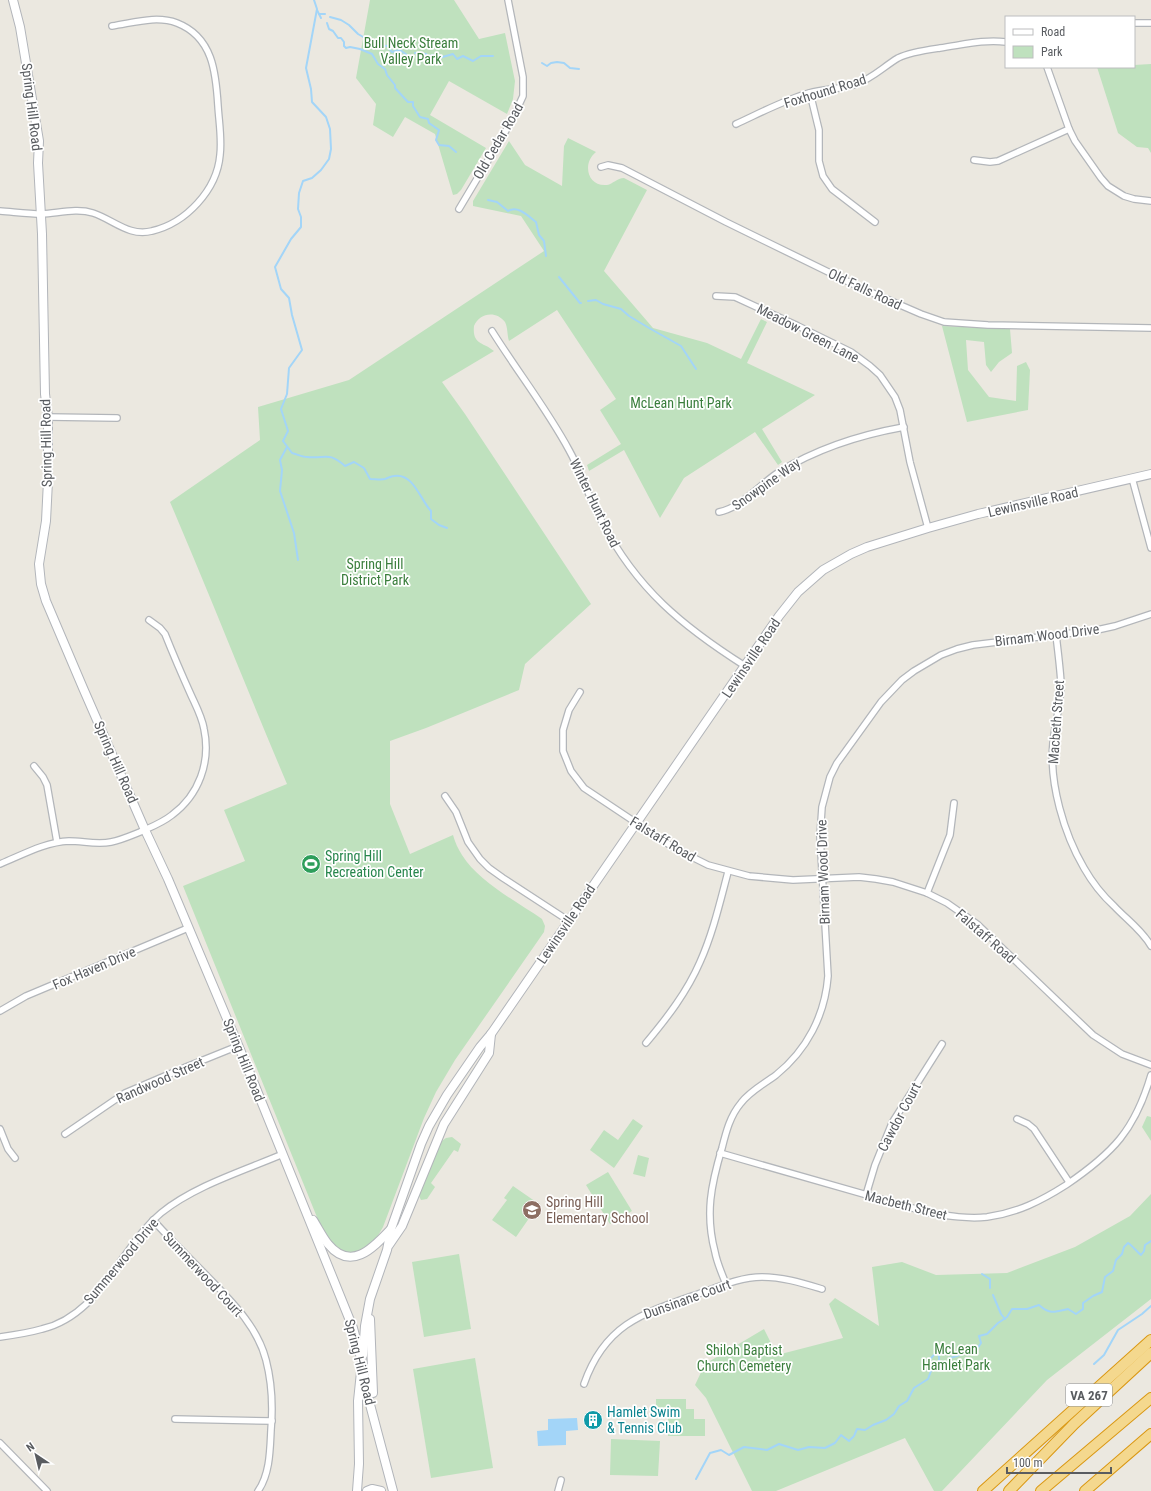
<svg xmlns="http://www.w3.org/2000/svg" width="1151" height="1491" font-family="'Roboto Condensed',sans-serif">
  <style>
    .green { fill: #bfe1be }
    .water { fill: #a3d5f8 }
    .lines { fill: none; stroke-linecap: round; stroke-linejoin: round }
    .stream { stroke: #a3d5f8; stroke-width: 2 }
    .minor-casing { stroke: #b3b6ba; stroke-width: 8 }
    .secondary-casing { stroke: #b2b5ba; stroke-width: 10 }
    .motorway-casing { stroke: #da9711; stroke-width: 12 }
    .minor { stroke: #fff; stroke-width: 5.5 }
    .secondary { stroke: #fff; stroke-width: 8 }
    .motorway { stroke: #f4d88e; stroke-width: 10 }
    .labels { text-anchor: middle; stroke-width: 3.5; stroke-linejoin: round; paint-order: stroke }
    .shield { fill: #fff; stroke: #8b8d90; stroke-width: 1 }
    .shield-label { font-size: 13px; font-weight: bold; fill: #595c60 }
    .park-label { font-size: 14px; fill: #3a7e3c; stroke: #fff }
    .street-label { font-size: 14px; fill: #595c60; stroke: #fff }
    .leisure-label { font-size: 14px; fill: #27864d; stroke: #fff; text-anchor: start }
    .education-label { font-size: 14px; fill: #785e54; stroke: #fff; text-anchor: start }
    .culture-label { font-size: 14px; fill: #0d838f; stroke: #fff; text-anchor: start }
  </style>
  <rect width="100%" height="100%" fill="#ebe8e0"/>
  <!-- green -->
  <g class="green">
    <polygon points="370,0 454,0 479,39 505,33 515,81 513,99 507,114 449,81 430,115 486,148 461,190 457,194 453,195 435,134 405,117 393,137 373,125 376,104 356,78"/>
    <polygon points="1151,64 1151,153 1148,148 1137,147 1118,133 1097,67 1134,67 1134,65"/>
    <path d="M568,138L596,152C582,163 587,187 607,185C613,184 617,178 624,178L647,190L604,271L653,328L707,343L741,359L761,319L767,322L747,363L815,395L762,429L782,462L778,465L755,432L684,478L660,518L624,450L589,471L587,465L621,444L600,410L616,399L557,310L509,341C507,335 508,328 505,322C496,310 479,313 474,326C472,345 484,342 494,351L442,382L465,414L591,604L525,664L519,690L426,728L390,741V804L410,854L453,835C455,842 458,849 462,855C479,882 516,901 542,919L545,926L544,932L455,1060L436,1092L424,1118L383,1227L376,1239L366,1249L350,1253L339,1250L325,1237L183,886L245,861L224,810L287,784C247,690 210,595 170,502L260,440L258,407L349,380L544,251L521,216L473,206V201L509,141L525,165L562,186L564,146Z"/>
    <polygon points="942,326 1010,329 1012,353 999,362 991,372 986,365 984,342 966,340 968,370 989,397 1016,401 1017,366 1026,362 1030,370 1028,410 967,422"/>
    <polygon points="1147,1116 1151,1117 1151,1141 1142,1127"/>
    <polygon points="633,1119 643,1126 614,1168 590,1150 604,1130 618,1140"/>
    <polygon points="452,1137 461,1144 458,1152 454,1150 431,1183 435,1187 427,1199 421,1200 419,1196 439,1143 446,1138"/>
    <polygon points="638,1155 649,1158 645,1177 633,1174"/>
    <polygon points="608,1172 632,1211 610,1224 586,1185"/>
    <polygon points="513,1186 539,1204 516,1237 492,1220 507,1200 504,1198"/>
    <polygon points="1151,1194 1151,1299 1047,1380 942,1491 934,1491 905,1438 776,1491 752,1491 706,1398 695,1385 705,1364 764,1329 777,1355 843,1338 829,1304 835,1298 879,1326 872,1267 902,1262 936,1275 1007,1273 1075,1247 1130,1216"/>
    <polygon points="459,1254 471,1329 424,1337 412,1262"/>
    <polygon points="475,1358 493,1468 431,1478 413,1369"/>
    <polygon points="656,1399 686,1399 686,1409 694,1409 694,1419 705,1419 705,1436 668,1436 668,1417 656,1417"/>
    <polygon points="611,1439 660,1441 658,1476 610,1475"/>
  </g>
  <!-- water -->
  <polygon class="water" points="577,1418 578,1430 566,1431 566,1445 538,1446 537,1431 548,1430 548,1419"/>
  <g class="lines">
    <!-- stream -->
    <g class="stream">
      <path d="M314,0L317,9L306,68L311,89L312,102L326,117L330,129L331,149L329,159L321,170L312,178L303,181L299,193L298,209L301,217V227L291,239L275,267L281,289L289,298L292,315L302,350L289,368L287,394L281,409L288,431L283,441L292,453C297,454 302,457 307,457C326,459 328,451 345,466L354,462L364,468L370,479C375,479 381,480 385,479C388,478 391,476 394,476C413,472 421,501 431,511V519L439,525L447,528"/>
      <polyline points="317,10 321,18"/>
      <polyline points="319,14 325,14"/>
      <polyline points="330,17 341,20 349,25 358,34 377,45 387,46 392,52 400,50 407,55"/>
      <polyline points="327,23 329,29 333,31 338,38 341,38 344,42 344,46 346,48 350,47 360,49 372,54 378,64 385,69 387,75 395,85 395,88 408,102 413,102 413,106 420,117 428,119 429,123 439,130 436,140 439,145 449,146 456,152"/>
      <polyline points="415,53 426,54 429,57 432,55 439,58 453,54 457,59 463,56 473,61 481,56 493,56"/>
      <polyline points="542,63 547,66 551,63 557,62 564,63 570,68 579,69"/>
      <path d="M488,200L497,202L508,211C518,205 528,216 536,222L539,235L544,241L546,256"/>
      <polyline points="559,277 580,303 581,303"/>
      <polyline points="588,301 596,300 603,304 621,309 629,316 649,328 681,346 696,369"/>
      <polyline points="287,447 280,460 282,470 280,491 294,533 298,560"/>
      <polyline points="982,1274 990,1279 990,1288"/>
      <polyline points="993,1295 1001,1314 1005,1319"/>
      <polyline points="1094,1364 1104,1355 1118,1330 1142,1314 1151,1306"/>
      <path d="M696,1479L710,1453L721,1450L729,1455L744,1447L767,1450L779,1444L798,1450L809,1447L825,1448L835,1443L841,1435L849,1441L854,1436L857,1429L865,1430L873,1425L886,1420L894,1414L899,1406L907,1401L914,1388L928,1379L931,1371L930,1359L936,1353L939,1356V1363L947,1367L950,1358C959,1356 964,1354 969,1346L977,1349L981,1343L979,1336L987,1334L998,1323L1007,1317L1012,1309H1027L1039,1305C1050,1315 1055,1312 1068,1309L1076,1314L1083,1309V1303L1093,1296L1102,1292L1105,1277L1113,1271L1116,1260L1122,1254L1124,1247L1128,1243C1133,1246 1136,1251 1141,1255L1144,1251L1145,1245L1151,1241"/>
    </g>
    <!-- minor casing -->
    <g class="minor-casing">
      <g id="minor">
        <polyline points="1134,23 1151,23"/>
        <polyline points="1047,67 1069,129 1075,141 1101,178 1108,186 1124,196 1134,199 1151,201"/>
        <polyline points="810,93 819,130 819,161 823,176 832,189 875,222"/>
        <path d="M736,124C760,113 784,100 809,93C824,89 840,89 854,85C872,79 883,67 898,58C910,52 926,50 940,48C962,45 984,39 1006,42"/>
        <polyline points="974,160 990,162 998,161 1069,129"/>
        <polyline points="601,167 608,165 622,168 726,222 861,288 921,314 944,322 988,325 1151,328"/>
        <polyline points="459,209 511,122 523,96 523,77 508,0"/>
        <path d="M0,211C14,212 28,214 42,214C59,213 77,208 93,213C114,220 129,237 152,231C186,223 217,190 220,155C222,139 219,122 218,106C216,73 213,37 177,23C156,15 133,23 112,26"/>
        <polyline points="716,296 735,297 798,326 851,352 870,366 880,375 895,397 900,410 910,462 928,528"/>
        <path d="M492,331C517,371 547,409 569,450C582,473 589,499 602,522C637,589 682,626 745,666"/>
        <polyline points="48,417 117,418"/>
        <polyline points="1132,478 1151,548"/>
        <path d="M719,512C741,508 760,484 779,472C818,448 859,435 904,427"/>
        <path d="M1056,635C1058,651 1060,667 1061,683C1061,704 1055,723 1053,743C1049,783 1064,834 1084,868C1092,882 1102,895 1114,906C1126,919 1142,930 1151,946"/>
        <polyline points="580,692 569,710 563,730 563,751 571,771 584,788 674,848 708,865 749,876 793,880 859,877 876,879 893,882 927,893 947,903 977,924 1093,1035 1122,1054 1151,1065"/>
        <polyline points="34,766 43,777 47,785 57,842"/>
        <polyline points="445,796 456,812 468,842 480,859 489,868 503,878 569,921"/>
        <path d="M0,864C22,855 45,842 69,841C83,841 97,845 111,842C121,840 130,836 140,832C151,827 162,823 172,815C199,795 211,762 204,729C202,717 196,706 191,695C182,675 173,654 165,634L160,628L149,620"/>
        <polyline points="927,893 950,835 954,803"/>
        <polyline points="0,1011 26,996 188,928"/>
        <path d="M646,1043C667,1018 687,992 700,962C713,933 720,902 728,872"/>
        <polyline points="1017,1119 1028,1124 1034,1129 1069,1182"/>
        <polyline points="0,1129 8,1149 15,1158"/>
        <polyline points="65,1134 125,1093 186,1067 238,1046"/>
        <path d="M720,1153L930,1213C949,1216 968,1219 987,1217C1017,1213 1041,1201 1066,1185C1113,1153 1135,1130 1151,1075"/>
        <polyline points="866,1195 875,1165 892,1123 942,1044"/>
        <path d="M153,1220C170,1239 188,1257 206,1275C230,1300 257,1325 266,1360C272,1383 273,1406 271,1430C270,1450 270,1474 258,1491"/>
        <path d="M726,1284C722,1274 717,1263 715,1252C705,1214 711,1185 722,1148C726,1132 730,1116 741,1103C750,1091 764,1084 776,1075C807,1050 825,1015 828,976L820,836L822,807L830,777L837,763L881,702L902,680L914,671L941,655L957,649L973,645L1097,630L1115,626L1151,614"/>
        <path d="M0,1337C14,1335 28,1333 42,1329C77,1321 101,1291 120,1262C133,1245 144,1227 161,1213C194,1186 243,1171 283,1154"/>
        <path d="M584,1384C605,1324 643,1313 698,1294C718,1287 740,1277 762,1277C783,1277 802,1283 822,1289"/>
        <polyline points="175,1419 272,1421"/>
        <polyline points="0,1443 47,1491"/>
        <polyline points="558,1491 561,1480"/>
      </g>
    </g>
    <!-- secondary casing -->
    <g class="secondary-casing">
      <g id="secondary">
        <polyline points="13,0 20,27 39,141 38,163 42,234 45,394 48,417 48,481 46,521 39,564 41,584 46,601 83,688 145,830 168,879 249,1071 353,1328 362,1362 368,1397 393,1491"/>
        <path d="M313,1220C318,1228 323,1238 328,1244C351,1272 373,1248 390,1230"/>
        <polyline points="389,1245 402,1226 444,1124 489,1053 491,1034"/>
        <polyline points="370,1319 373,1393"/>
        <polyline points="363,1355 365,1326 370,1299 387,1250 391,1229 421,1144 429,1126 447,1095 480,1047 491,1034 779,616 798,592 823,570 851,554 867,547 928,528 978,514 1151,474"/>
        <polyline points="357,1491 359,1464 358,1401 361,1372"/>
        <polyline points="367,1491 372,1489 381,1491"/>
      </g>
    </g>
    <!-- motorway casing -->
    <g class="motorway-casing">
      <g id="motorway">
        <polyline points="983,1491 1151,1340"/>
        <polyline points="1009,1491 1074,1424 1151,1353"/>
        <polyline points="1041,1491 1151,1398"/>
        <polyline points="1085,1491 1151,1434"/>
      </g>
    </g>
    <!-- minor -->
    <use href="#minor" class="minor"/>
    <!-- secondary -->
    <use href="#secondary" class="secondary"/>
    <!-- motorway -->
    <use href="#motorway" class="motorway"/>
  </g>
  <!-- icons -->
  <defs>
    <g id="stadium-disc" transform="scale(1)"><circle r="9.5" fill="#2e9e5b" stroke="#fff"/><path d="M0-5a6.5 5 0 1 0 0 10a6.5 5 0 1 0 0-10ZM-3.5-1.8h7v3.6h-7Z" fill="#fff"/></g>
    <g id="school-disc" transform="scale(1)"><circle r="9.5" fill="#8d6e63" stroke="#fff"/><path d="M0-5L7-2L0 1L-7-2ZM-4 1L0 2.5L4 1V4Q0 6-4 4Z" fill="#fff"/></g>
    <g id="building-disc" transform="scale(1)"><circle r="9.5" fill="#0f9aa8" stroke="#fff"/><path d="M-4-6H4V6H1V3H-1V6H-4ZM-2.5-4.3h1.7v1.8h-1.7ZM.8-4.3h1.7v1.8H.8ZM-2.5-1h1.7V.8h-1.7ZM.8-1h1.7V.8H.8Z" fill="#fff"/></g>
  </defs>
  <g fill-rule="evenodd">
    <use href="#stadium-disc" x="311" y="864"/>
    <use href="#school-disc" x="532" y="1210"/>
    <use href="#building-disc" x="593" y="1420"/>
  </g>
  <g class="labels">
    <!-- shield labels -->
    <rect class="shield" x="1066" y="1384" width="46" height="22" rx="3"/>
    <g class="shield-label">
      <text x="1089" y="1400">VA 267</text>
    </g>
    <!-- park labels -->
    <g class="park-label">
      <text x="411" y="48">Bull Neck Stream<tspan x="411" dy="16">Valley Park</tspan></text>
      <text x="681" y="408">McLean Hunt Park</text>
      <text x="375" y="569">Spring Hill<tspan x="375" dy="16">District Park</tspan></text>
      <text x="956" y="1354">McLean<tspan x="956" dy="16">Hamlet Park</tspan></text>
      <text x="744" y="1355">Shiloh Baptist<tspan x="744" dy="16">Church Cemetery</tspan></text>
    </g>
    <!-- street labels -->
    <g class="street-label">
      <text transform="translate(825 91) rotate(-17)" y="5">Foxhound Road</text>
      <text transform="translate(32 107) rotate(83)" y="5">Spring Hill Road</text>
      <text transform="translate(498 141) rotate(-60)" y="5">Old Cedar Road</text>
      <text transform="translate(865 289) rotate(25)" y="5">Old Falls Road</text>
      <text transform="translate(808 333) rotate(27)" y="5">Meadow Green Lane</text>
      <text transform="translate(46 443) rotate(-91)" y="5">Spring Hill Road</text>
      <text transform="translate(766 484) rotate(-35)" y="5">Snowpine Way</text>
      <text transform="translate(1033 502) rotate(-13)" y="5">Lewinsville Road</text>
      <text transform="translate(595 503) rotate(64)" y="5">Winter Hunt Road</text>
      <text transform="translate(1047 635) rotate(-7)" y="5">Birnam Wood Drive</text>
      <text transform="translate(751 658) rotate(-56)" y="5">Lewinsville Road</text>
      <text transform="translate(1056 722) rotate(-86)" y="5">Macbeth Street</text>
      <text transform="translate(116 762) rotate(66)" y="5">Spring Hill Road</text>
      <text transform="translate(663 839) rotate(31)" y="5">Falstaff Road</text>
      <text transform="translate(823 872) rotate(-92)" y="5">Birnam Wood Drive</text>
      <text transform="translate(566 924) rotate(-56)" y="5">Lewinsville Road</text>
      <text transform="translate(986 936) rotate(41)" y="5">Falstaff Road</text>
      <text transform="translate(94 968) rotate(-23)" y="5">Fox Haven Drive</text>
      <text transform="translate(244 1060) rotate(68)" y="5">Spring Hill Road</text>
      <text transform="translate(160 1080) rotate(-24)" y="5">Randwood Street</text>
      <text transform="translate(899 1117) rotate(-62)" y="5">Cawdor Court</text>
      <text transform="translate(906 1205) rotate(14)" y="5">Macbeth Street</text>
      <text transform="translate(121 1261) rotate(-50)" y="5">Summerwood Drive</text>
      <text transform="translate(203 1274) rotate(47)" y="5">Summerwood Court</text>
      <text transform="translate(687 1299) rotate(-20)" y="5">Dunsinane Court</text>
      <text transform="translate(360 1362) rotate(76)" y="5">Spring Hill Road</text>
    </g>
    <!-- leisure labels -->
    <g class="leisure-label">
      <text x="325" y="861">Spring Hill<tspan x="325" dy="16">Recreation Center</tspan></text>
    </g>
    <!-- education labels -->
    <g class="education-label">
      <text x="546" y="1207">Spring Hill<tspan x="546" dy="16">Elementary School</tspan></text>
    </g>
    <!-- culture labels -->
    <g class="culture-label">
      <text x="607" y="1417">Hamlet Swim<tspan x="607" dy="16">&amp; Tennis Club</tspan></text>
    </g>
  </g>
  <!-- legend -->
  <rect x="1005" y="16" width="130" height="52" fill="#ffffff" stroke="#bdbebf"/>
  <rect x="1013" y="29" width="20" height="6" fill="#ffffff" stroke="#bdbebf"/>
  <text x="1041" y="36" font-size="12" fill="#595c60">Road</text>
  <rect x="1013" y="46" width="20" height="12" fill="#bfe1be" stroke="#bdbebf"/>
  <text x="1041" y="56" font-size="12" fill="#595c60">Park</text>
  <!-- north arrow -->
  <g transform="translate(36 1455) rotate(325)" stroke="#ffffff" stroke-width="3" paint-order="stroke">
  <path d="M0-3L7 15L0 10L-7 15Z" fill="#595c60"/>
  <text y="-6" font-size="11" font-weight="bold" text-anchor="middle" fill="#595c60">N</text>
  </g>
  <!-- scale -->
  <path d="M1007 1467v6h104v-6" fill="none" stroke="#595c60" stroke-width="2"/>
  <text x="1013" y="1467" font-size="12" fill="#595c60" stroke="#ffffff" stroke-width="3" paint-order="stroke">100 m</text>
</svg>
